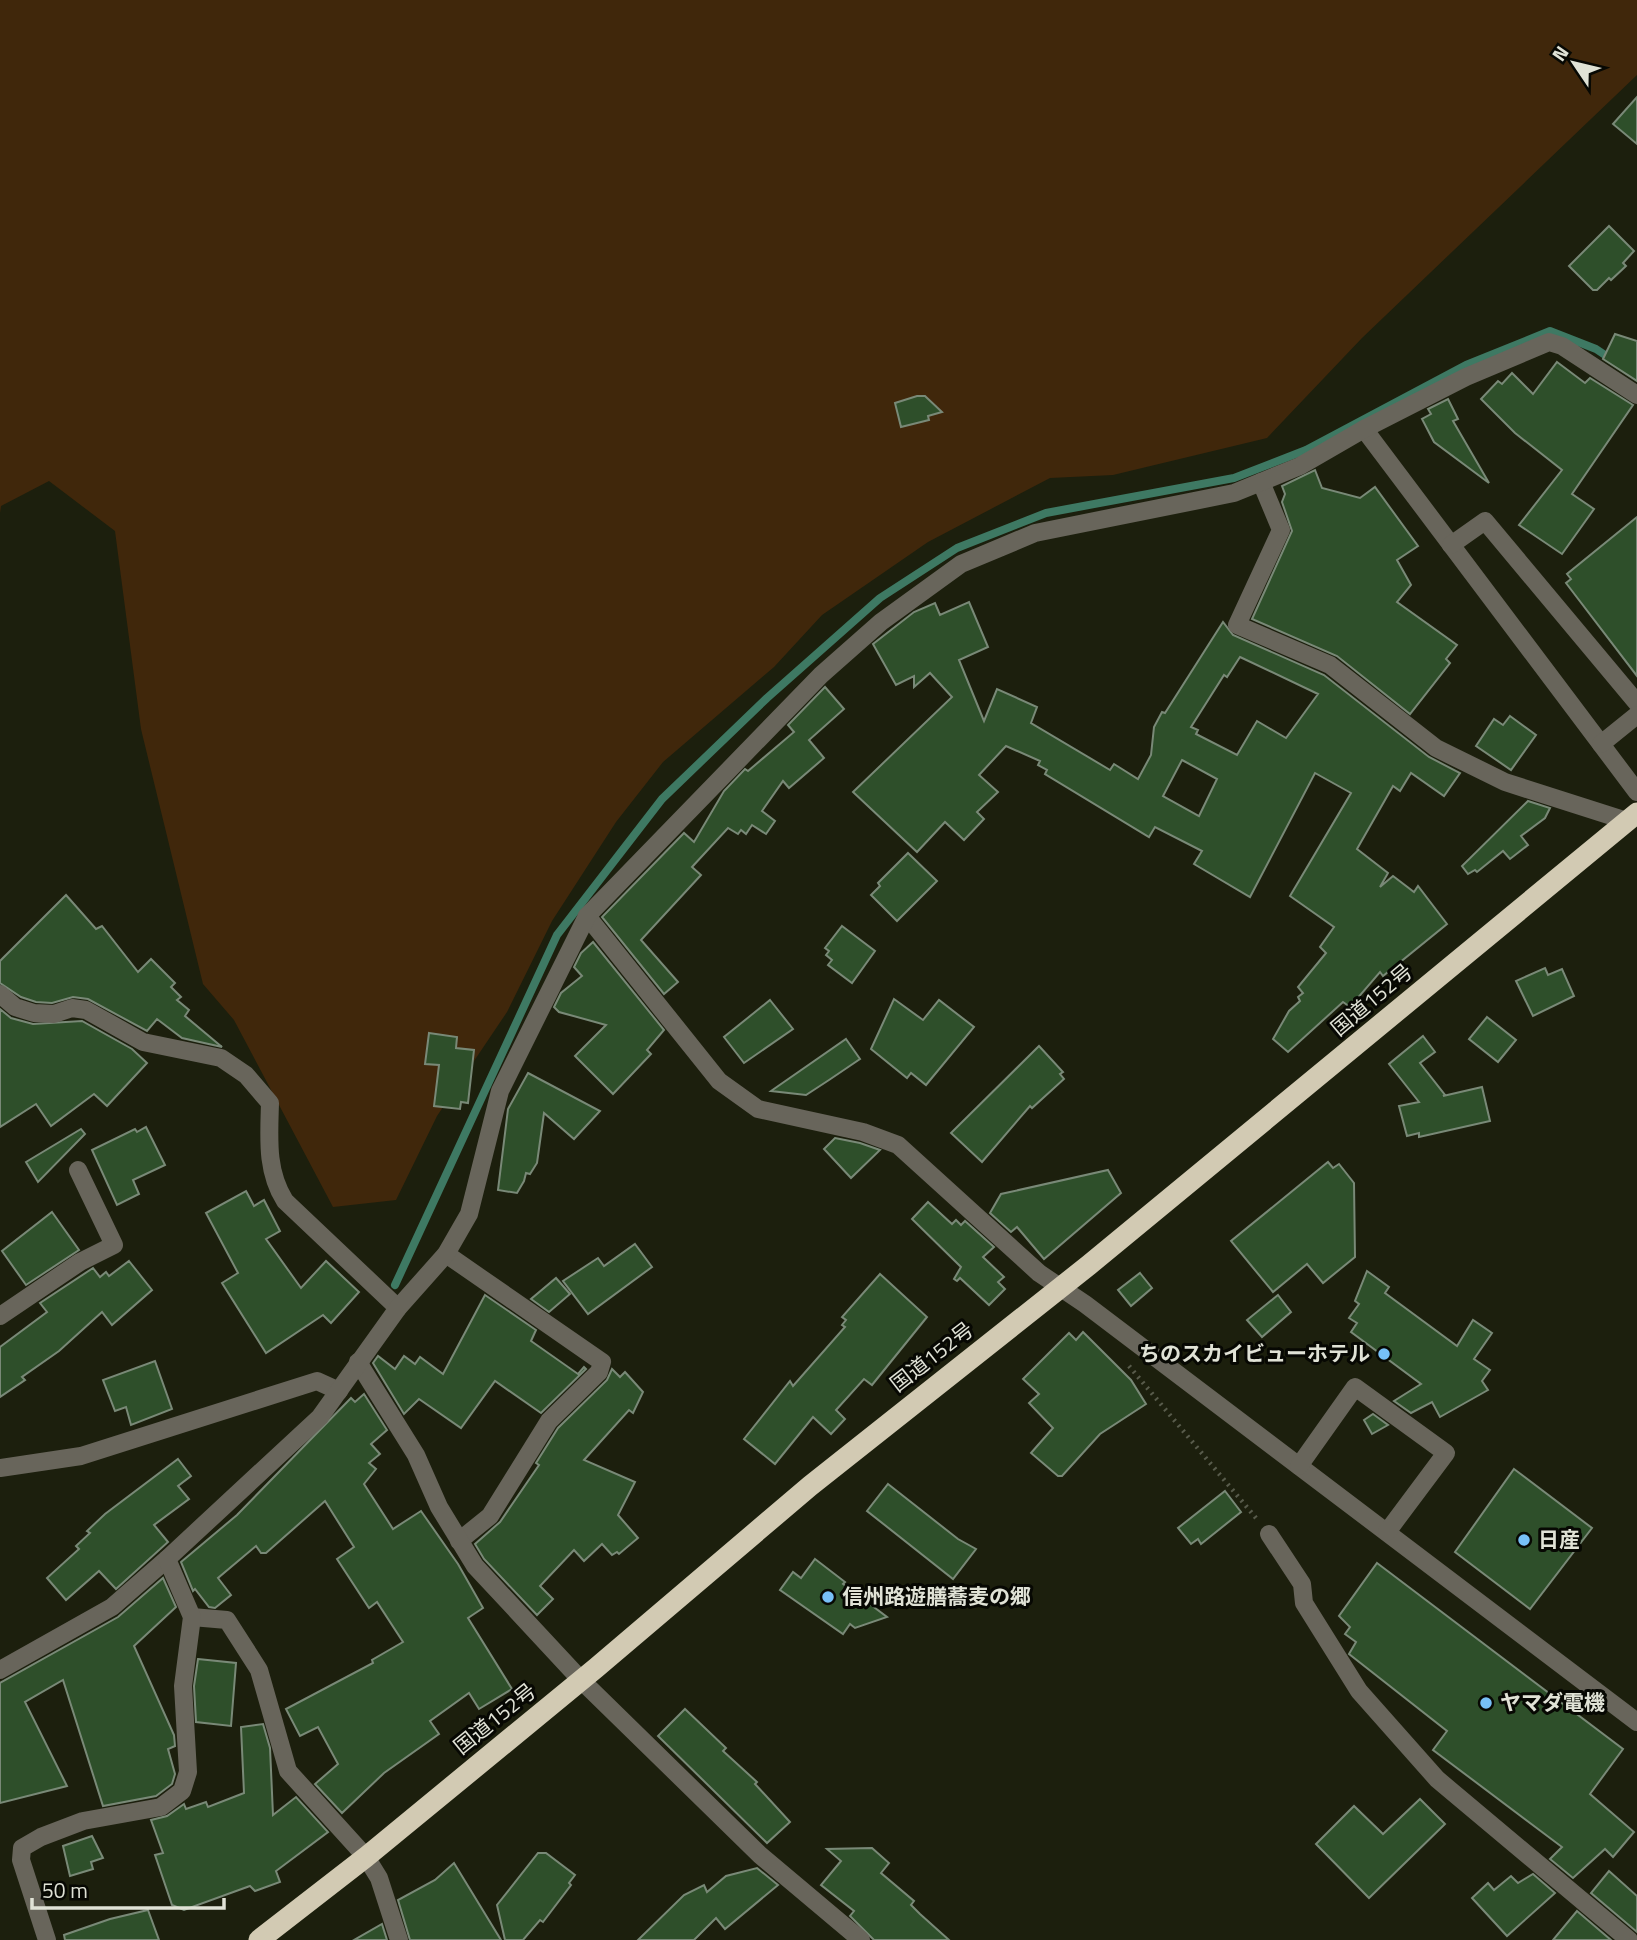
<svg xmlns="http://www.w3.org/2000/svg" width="1637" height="1940" font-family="'Titillium Web','Noto Sans JP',sans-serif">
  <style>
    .green { fill: #40270b }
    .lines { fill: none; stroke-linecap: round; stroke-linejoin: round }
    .stream { stroke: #3e7963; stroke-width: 8 }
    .building { fill: #2e4f2a; stroke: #798977; stroke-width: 2; fill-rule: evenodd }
    .path { stroke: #585b4b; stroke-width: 4.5; stroke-dasharray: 2 5; stroke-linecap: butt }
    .minor { stroke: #68655b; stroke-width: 18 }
    .highway { stroke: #d2cab3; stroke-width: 21 }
    .poi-dot { fill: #77c0f7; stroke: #070803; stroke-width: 2.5 }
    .labels { text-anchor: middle; stroke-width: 6; stroke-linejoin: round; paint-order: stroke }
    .street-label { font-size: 21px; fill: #e0e2d6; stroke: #070803 }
    .poi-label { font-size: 21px; font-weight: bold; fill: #e0e2d6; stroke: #070803; text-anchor: start }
  </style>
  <rect width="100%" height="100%" fill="#1c1f0d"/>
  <!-- green -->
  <polygon class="green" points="0,0 1637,0 1637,75 1362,338 1267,438 1113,475 1050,478 928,542 822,615 774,667 663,762 616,822 552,921 507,1012 437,1116 396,1200 333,1207 234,1020 203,984 141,729 115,531 49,481 1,506 0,513"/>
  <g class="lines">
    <!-- stream -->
    <polyline class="stream" points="395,1285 557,935 662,799 767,698 880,598 957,548 1046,513 1234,478 1306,450 1466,365 1550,331 1596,349 1614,361"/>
  </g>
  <!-- building -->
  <g class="building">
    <polygon points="1637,97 1637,144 1613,124"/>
    <polygon points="1609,226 1634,251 1623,263 1626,266 1611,280 1609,278 1597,290 1593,290 1569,266"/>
    <polygon points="1615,334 1637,341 1637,381 1603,359"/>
    <polygon points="1557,362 1585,383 1590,378 1633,405 1572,494 1594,509 1562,554 1519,525 1562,470 1515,433 1481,399 1498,381 1502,384 1512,373 1533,394"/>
    <polygon points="917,396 925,396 942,412 928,416 929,420 901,427 895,403"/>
    <polygon points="1448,399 1458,419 1453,421 1489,483 1434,442 1422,419 1431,414 1428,409"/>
    <polygon points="1315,470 1322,488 1360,498 1375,487 1418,546 1397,560 1411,585 1397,602 1457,645 1446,659 1450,663 1410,714 1337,656 1252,619 1292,531 1282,502 1285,494 1282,486"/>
    <polygon points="1637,517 1637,676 1566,583 1571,579 1567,574"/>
    <path d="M969,602L988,647L959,660L984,721L997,689L1037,707L1031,723L1110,770L1114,764L1138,779L1151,755L1154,727L1162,712L1165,713L1223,622L1233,635L1324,675L1429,757L1460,773L1444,796L1411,773L1400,791L1393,786L1357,849L1388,873L1380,887L1393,876L1414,892L1418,886L1447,924L1383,976L1380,972L1350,1007L1343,1002L1288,1052L1273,1039L1289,1011L1300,1001L1298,997L1303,993L1298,987L1326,953L1320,947L1334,927L1290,896L1351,793L1315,773L1250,897L1194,864L1202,851L1155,827L1149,837L1045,774L1047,770L1038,765L1040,761L1006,746L979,775L998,792L977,812L984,819L964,840L945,822L917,852L853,792L952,697L930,673L914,687V676L896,685L873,644L914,612L935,603L940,615ZM1240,657L1318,694L1286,738L1257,721L1237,755L1196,734L1198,730L1191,727L1224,675L1227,677ZM1182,760L1217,779L1199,816L1163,796Z"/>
    <polygon points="825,687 844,709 809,740 824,758 789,788 783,781 762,811 775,821 766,834 752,825 746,834 741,830 738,834 728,828 692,867 701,875 641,940 678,982 664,994 602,917 684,833 694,842 724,791 745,769 748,771 794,732 788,725"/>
    <polygon points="1510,716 1536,735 1511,770 1476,746 1494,719 1503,725"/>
    <polygon points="1528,801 1550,808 1545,818 1521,836 1528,845 1510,859 1503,851 1477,872 1475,870 1468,874 1462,866"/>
    <polygon points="908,853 937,881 897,921 871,895 880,886 878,883"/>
    <polygon points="66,895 96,929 102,926 138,972 151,959 175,983 171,987 181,997 177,1000 189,1010 185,1016 222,1047 182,1038 157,1019 147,1031 88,999 73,997 52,1003 36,1002 21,997 0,983 0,961"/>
    <polygon points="842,926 875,951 852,983 828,965 832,960 826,955 829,951 825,948"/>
    <polygon points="593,942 664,1030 647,1050 651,1054 613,1094 575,1056 606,1025 559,1012 554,1007 561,993 582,976 574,967 581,953"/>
    <polygon points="1545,968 1548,975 1562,969 1574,996 1533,1016 1516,981"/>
    <polygon points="894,999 923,1020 939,1000 974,1027 926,1085 911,1073 907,1078 871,1049"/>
    <polygon points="770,1000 793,1029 744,1063 724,1037"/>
    <polygon points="0,1009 11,1018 33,1024 82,1021 132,1049 147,1063 107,1106 94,1094 51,1126 36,1104 0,1127"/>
    <polygon points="1487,1017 1516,1040 1498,1062 1469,1039"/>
    <polygon points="429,1033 457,1037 456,1048 474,1050 468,1103 461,1102 460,1109 434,1106 439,1065 425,1064"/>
    <polygon points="1423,1036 1435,1052 1420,1063 1445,1095 1443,1096 1482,1087 1490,1121 1419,1137 1419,1133 1407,1136 1399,1106 1419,1102 1389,1064"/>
    <polygon points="846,1039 860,1059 829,1080 806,1095 771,1091"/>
    <polygon points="1039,1046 1063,1072 1060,1074 1064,1079 1032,1108 1030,1106 982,1162 951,1133"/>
    <polygon points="528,1073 600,1111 574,1139 544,1113 537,1163 530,1174 526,1173 524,1181 517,1193 498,1190 508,1109"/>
    <polygon points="146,1127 165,1165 133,1180 139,1194 117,1205 92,1150 135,1129 137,1132"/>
    <polygon points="81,1129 85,1134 38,1182 26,1162"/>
    <polygon points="835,1138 860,1143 880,1150 851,1178 824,1149"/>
    <polygon points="1328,1162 1333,1168 1339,1164 1354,1183 1355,1257 1323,1283 1307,1264 1273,1292 1231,1241"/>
    <polygon points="1108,1170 1121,1193 1044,1259 1017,1227 1011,1232 990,1213 1001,1194"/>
    <polygon points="246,1191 254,1206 264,1200 280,1231 266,1239 301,1288 326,1261 359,1292 331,1323 323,1315 266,1353 222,1283 238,1273 206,1213"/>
    <polygon points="928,1202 952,1224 956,1220 961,1225 965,1221 994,1247 983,1257 1004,1277 998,1282 1005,1289 989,1305 960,1278 957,1281 954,1279 961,1267 912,1219"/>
    <polygon points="52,1212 79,1250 26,1285 2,1251"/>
    <polygon points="635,1244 652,1267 588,1314 563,1281 598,1258 604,1266"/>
    <polygon points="129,1261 152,1290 112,1325 102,1312 59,1351 22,1377 25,1380 0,1397 0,1347 47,1312 40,1303 93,1268 100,1277 106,1272 109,1276"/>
    <polygon points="1367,1271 1389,1287 1385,1293 1457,1346 1473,1320 1492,1333 1474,1359 1490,1370 1482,1381 1488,1390 1440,1417 1432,1402 1411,1413 1394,1401 1421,1384 1351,1332 1357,1323 1349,1318 1359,1304 1355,1301"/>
    <polygon points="1140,1273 1152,1288 1131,1306 1118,1290"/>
    <polygon points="880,1274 927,1317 872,1385 864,1379 836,1410 845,1419 831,1434 813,1417 775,1464 744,1439 790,1381 793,1386 845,1327 842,1325 846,1320 842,1317"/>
    <polygon points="556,1278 570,1294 549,1312 531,1299"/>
    <polygon points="485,1295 536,1330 531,1341 578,1374 584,1367 586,1369 541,1413 495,1381 461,1428 419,1399 404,1414 373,1363 378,1356 395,1369 404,1356 415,1364 420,1357 443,1374"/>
    <polygon points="1278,1295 1291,1312 1262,1337 1247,1320"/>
    <polygon points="1083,1332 1131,1380 1146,1404 1100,1434 1062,1476 1058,1476 1031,1453 1053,1428 1029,1403 1039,1394 1023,1379 1069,1333 1076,1340"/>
    <polygon points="155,1361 172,1409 131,1425 126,1407 115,1411 103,1380"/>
    <polygon points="612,1369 620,1377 625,1372 643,1392 633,1413 629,1410 584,1460 635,1482 618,1515 638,1538 619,1554 617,1552 612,1555 602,1544 584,1561 574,1550 540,1586 553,1599 537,1615 484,1559 475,1544 500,1522 539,1465 536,1463 558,1428 607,1380"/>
    <polygon points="364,1394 387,1430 371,1444 380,1454 369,1463 376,1469 364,1484 393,1529 421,1511 458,1564 483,1608 468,1618 512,1689 479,1709 469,1693 430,1721 439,1734 384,1773 342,1813 315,1784 338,1764 318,1727 300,1736 286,1709 373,1663 372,1660 403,1642 377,1602 369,1608 337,1559 354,1547 325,1501 266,1553 261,1553 256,1546 218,1578 231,1595 215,1608 209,1607 195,1589 193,1591 181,1562 237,1515 351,1398 355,1402"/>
    <polygon points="1373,1414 1388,1425 1372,1434 1364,1420"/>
    <polygon points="178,1459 191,1476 178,1486 189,1499 154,1525 168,1542 116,1589 99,1571 66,1600 47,1578 79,1549 76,1546 90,1533 87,1531 105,1514"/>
    <polygon points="1514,1469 1592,1528 1530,1609 1455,1552"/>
    <polygon points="888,1484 958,1539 976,1549 953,1579 867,1511"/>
    <polygon points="1225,1491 1241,1512 1201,1544 1198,1539 1191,1544 1178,1528"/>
    <polygon points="815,1559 845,1582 843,1584 887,1617 855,1628 850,1624 843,1634 780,1590 793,1572 801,1578"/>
    <polygon points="1377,1563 1623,1749 1590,1794 1634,1832 1613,1857 1605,1849 1573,1878 1550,1859 1562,1847 1433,1750 1447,1731 1349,1654 1356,1642 1345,1634 1350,1627 1339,1616"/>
    <polygon points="163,1578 176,1607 134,1646 174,1735 175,1746 168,1749 175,1774 172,1784 156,1796 103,1806 63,1680 25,1702 67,1786 0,1803 0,1683 118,1617"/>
    <polygon points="198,1659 236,1663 231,1726 196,1722 194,1686"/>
    <polygon points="685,1709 726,1748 723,1751 757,1782 755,1784 790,1822 767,1843 658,1736"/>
    <polygon points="263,1724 270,1748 273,1815 296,1797 328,1832 276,1871 280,1882 255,1891 250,1886 184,1910 172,1905 155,1855 163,1853 151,1820 167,1816 184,1804 186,1809 206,1802 208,1807 244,1793 241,1727"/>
    <polygon points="1420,1799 1445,1824 1369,1898 1316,1844 1354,1806 1383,1834"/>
    <polygon points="92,1836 103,1858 91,1862 93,1869 70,1876 63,1846"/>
    <polygon points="872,1848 889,1863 881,1873 914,1901 911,1905 920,1914 949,1940 874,1940 850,1916 854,1911 821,1885 841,1861 827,1849"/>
    <polygon points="538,1853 546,1853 575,1875 569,1883 571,1885 543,1922 540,1920 523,1940 505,1940 497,1905"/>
    <polygon points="454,1863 501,1940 410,1940 398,1900 435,1880"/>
    <polygon points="757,1868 778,1885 725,1929 716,1918 694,1940 638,1940 684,1895 704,1885 707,1892 726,1876"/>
    <polygon points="1609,1871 1637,1896 1637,1932 1591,1893"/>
    <polygon points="1533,1874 1555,1893 1507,1936 1472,1898 1488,1883 1494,1890 1511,1876 1518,1883"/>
    <polygon points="148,1910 159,1940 65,1940 64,1935 110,1919"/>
    <polygon points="1577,1911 1611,1940 1553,1940"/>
    <polygon points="382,1924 387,1940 354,1940"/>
  </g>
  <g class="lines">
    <!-- path -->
    <polyline class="path" points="1129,1366 1256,1518"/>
    <!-- minor -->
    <g class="minor">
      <polyline points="1364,429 1637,792"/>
      <polyline points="1261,482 1281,530 1237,625 1330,665 1436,748 1505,782 1627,821"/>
      <polyline points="1451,545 1485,521 1637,703"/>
      <polyline points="1601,744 1637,715"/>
      <polyline points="587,916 719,1081 758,1109 863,1132 898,1145 1039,1273 1085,1304 1637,1722"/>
      <path d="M0,994L15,1007L34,1013L54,1014L72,1008L86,1010L143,1042L221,1058L246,1075L270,1103C269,1138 266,1171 285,1201L398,1308"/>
      <polyline points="446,1254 602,1362 599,1372 549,1421 490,1516 459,1541"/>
      <polyline points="0,1316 80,1262 114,1245 78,1170"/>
      <polyline points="358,1362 416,1455 439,1507 475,1566 581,1680 760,1855 861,1940"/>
      <polyline points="1299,1466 1355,1387 1446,1453 1387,1532"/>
      <polyline points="0,1468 81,1456 317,1381 339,1391"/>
      <polyline points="1269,1534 1302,1584 1304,1603 1359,1691 1437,1779 1629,1940"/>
      <polyline points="192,1617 227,1620 259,1670 288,1771 366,1857 379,1878 399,1940"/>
      <polyline points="0,1670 112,1607 167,1559"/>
      <polyline points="47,1940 21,1860 22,1848 41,1837 83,1821 161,1807 182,1791 188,1772 183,1686 192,1617 167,1559 320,1417 398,1308 446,1254 469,1214 500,1091 587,916 821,675 881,622 961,564 1035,533 1234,493 1300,466 1364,429 1466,377 1549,342 1562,346 1637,395"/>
    </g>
    <!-- highway -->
    <polyline class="highway" points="259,1940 366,1857 596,1668 810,1486 1089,1265 1637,813"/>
  </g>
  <!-- markers -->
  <g class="poi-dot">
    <circle cx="1384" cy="1354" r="7"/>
    <circle cx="1524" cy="1540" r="7"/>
    <circle cx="828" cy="1597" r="7"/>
    <circle cx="1486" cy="1703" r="7"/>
  </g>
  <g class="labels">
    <!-- street labels -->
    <g class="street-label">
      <text transform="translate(1372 1000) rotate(-40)" y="7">国道152号</text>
      <text transform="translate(932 1357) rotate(-38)" y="7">国道152号</text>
      <text transform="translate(495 1719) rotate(-39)" y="7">国道152号</text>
    </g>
    <!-- poi labels -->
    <g class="poi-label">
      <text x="1370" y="1361" text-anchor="end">ちのスカイビューホテル</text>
      <text x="1538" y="1547">日産</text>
      <text x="842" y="1604">信州路遊膳蕎麦の郷</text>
      <text x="1500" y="1710">ヤマダ電機</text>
    </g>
  </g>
  <!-- north arrow -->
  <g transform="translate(1574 63) rotate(305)" stroke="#070803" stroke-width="5" paint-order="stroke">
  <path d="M0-5L12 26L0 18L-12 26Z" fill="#e0e2d6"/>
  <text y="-10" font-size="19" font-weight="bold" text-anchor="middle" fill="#e0e2d6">N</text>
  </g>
  <!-- scale -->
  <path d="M32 1898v10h192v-10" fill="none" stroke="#e0e2d6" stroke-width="3.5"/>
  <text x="42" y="1898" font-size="21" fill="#e0e2d6" stroke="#070803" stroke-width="5" paint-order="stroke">50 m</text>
</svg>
